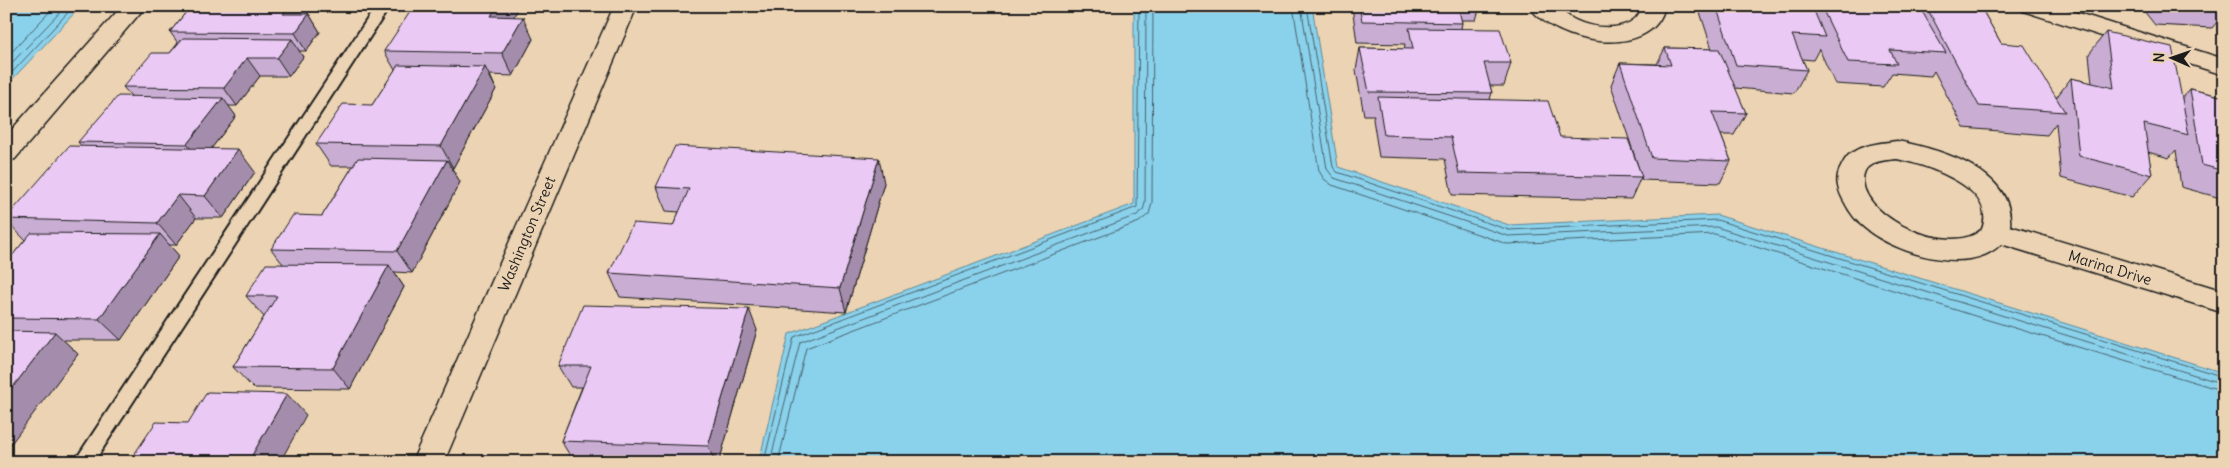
<svg xmlns="http://www.w3.org/2000/svg" width="2230" height="468" font-family="Delius,sans-serif">
  <style>
    .water { fill: #8ad1eb; stroke: #5e8998 }
    .lines { fill: none; stroke-linecap: round; stroke-linejoin: round }
    .shore { stroke: #48646f; stroke-width: 1 }
    .service-casing { stroke: #1c1c1c; stroke-width: 4 }
    .minor-casing { stroke: #1c1c1c; stroke-width: 3 }
    .service { fill: #ebd3b3; fill-rule: evenodd }
    .minor { fill: #ebd3b3; fill-rule: evenodd }
    .wall { fill: #c9add3; stroke: #1c1c1c }
    .shaded-wall { fill: #a48dac; stroke: #1c1c1c }
    .building { fill: #eac9f5; stroke: #1c1c1c }
    .labels { text-anchor: middle; stroke-width: 4.5; stroke-linejoin: round; paint-order: stroke }
    .street-label { font-size: 15px; fill: #1c1c1c; stroke: #ebd3b3 }
  </style>
  <rect width="100%" height="100%" fill="#ebd3b3"/>
  <filter id="ink" filterUnits="userSpaceOnUse"><feTurbulence type="fractalNoise" baseFrequency=".02" numOctaves="2"/><feDisplacementMap in="SourceGraphic" scale="10" xChannelSelector="R" yChannelSelector="G"/><feConvolveMatrix kernelMatrix="1 2 1 2 8 2 1 2 1" color-interpolation-filters="sRGB"/></filter>
  <g filter="url(#ink)">
    <!-- water -->
    <g class="water">
      <polygon points="6,6 81,6 6,86"/>
      <polygon points="1134,6 1312,6 1338,167 1509,225 1717,215 2224,373 2224,462 759,462 789,334 1134,204"/>
    </g>
    <g class="lines">
      <!-- shore -->
      <g class="shore">
        <polyline points="1293,6 1319,171 1324,179 1332,185 1507,244 1715,234 1975,316 2224,391"/>
        <polyline points="1301,6 1327,169 1334,178 1508,236 1716,227 2224,384"/>
        <polyline points="1307,6 1333,167 1337,172 1509,230 1717,220 2224,377"/>
        <polyline points="6,58 55,6"/>
        <polyline points="6,69 66,6"/>
        <polyline points="6,79 74,6"/>
        <polyline points="764,462 794,337 1137,207 1139,6"/>
        <polyline points="770,462 800,342 1137,215 1143,210 1145,203 1146,6"/>
        <polyline points="778,462 806,348 1139,222 1149,214 1152,203 1153,6"/>
      </g>
      <!-- service casing -->
      <g class="service-casing">
        <polygon id="service" points="376,6 390,6 94,462 74,462"/>
      </g>
      <!-- minor casing -->
      <g class="minor-casing">
        <g id="minor">
          <polygon points="122,6 146,6 15,159 6,162 6,136"/>
          <polygon points="614,6 637,6 444,462 412,462"/>
          <path d="M1529,6C1536,6 1545,5 1552,6C1560,8 1568,17 1575,20C1596,30 1636,33 1642,6H1665C1653,62 1554,44 1529,6Z"/>
          <polygon points="2020,6 2056,6 2224,59 2224,75 2023,11"/>
          <path d="M1897,141C1939,149 2015,170 2010,226L2224,291V313L2001,244C1970,276 1897,254 1866,229C1857,222 1850,213 1845,203C1838,191 1834,179 1841,167C1844,161 1847,155 1853,152C1865,144 1882,143 1897,141ZM1897,159C1926,165 1998,187 1982,229C1953,257 1866,221 1863,181C1863,174 1865,168 1871,165C1878,160 1888,160 1897,159Z"/>
        </g>
      </g>
      <!-- service -->
      <use href="#service" class="service"/>
      <!-- minor -->
      <use href="#minor" class="minor"/>
    </g>
    <!-- wall -->
    <g class="wall">
      <polygon points="191,6 313,6 307,14 309,14 320,32 306,51 299,51 303,57 289,76 260,76 237,106 228,106 236,116 211,149 255,172 223,218 196,218 176,245 169,245 179,256 121,340 63,340 78,354 6,449 6,263 25,240 6,220 6,218 81,146 78,142 131,96 123,87 170,53 178,43 170,32"/>
      <polygon points="1352,6 1480,6 1476,20 1461,20 1462,23 1461,28 1511,63 1504,86 1490,86 1492,93 1490,99 1560,137 1640,172 1611,85 1620,63 1657,64 1665,48 1712,49 1698,6 1980,6 2001,43 2056,98 2071,78 2092,83 2089,54 2106,32 2182,99 2190,89 2224,97 2224,199 2181,187 2176,150 2169,158 2148,152 2152,175 2132,197 2061,178 2056,123 2047,135 1964,128 1934,71 1931,76 1892,73 1883,87 1835,84 1819,49 1813,60 1802,59 1807,70 1794,93 1735,88 1746,113 1734,135 1721,135 1731,161 1720,183 1642,180 1641,177 1631,199 1452,195 1445,159 1379,157 1373,119 1374,115 1364,115 1356,70 1360,48 1404,49 1405,44 1357,43"/>
      <polygon points="2140,6 2224,6 2224,14 2212,28 2155,25"/>
      <polygon points="514,16 533,39 513,76 490,75 496,89 453,168 452,168 460,182 412,273 394,272 404,287 350,389 253,388 233,367 264,317 246,296 283,264 271,249 322,216 353,166 331,166 316,144 372,105 395,70 384,51"/>
      <polygon points="884,183 846,312 620,297 609,273 673,226 679,212 666,211 656,187"/>
      <polygon points="757,330 719,462 574,462 561,441 582,387 571,387 558,366"/>
    </g>
    <!-- shaded-wall -->
    <g class="shaded-wall">
      <polygon points="288,6 313,6 294,31 283,14"/>
      <polygon points="497,6 520,6 501,38 491,16"/>
      <polygon points="309,14 320,32 306,51 295,33"/>
      <polygon points="523,17 533,39 513,76 502,53"/>
      <polygon points="292,39 303,57 289,76 277,58"/>
      <polygon points="247,58 260,76 237,106 224,88"/>
      <polygon points="485,67 496,89 453,168 441,146"/>
      <polygon points="223,98 236,116 201,162 187,144"/>
      <polygon points="238,149 255,172 223,218 205,196"/>
      <polygon points="879,158 884,183 846,312 840,288"/>
      <polygon points="447,160 460,182 412,273 397,251"/>
      <polygon points="178,195 196,218 176,245 157,223"/>
      <polygon points="160,234 179,256 121,340 99,319"/>
      <polygon points="389,265 404,287 350,389 333,368"/>
      <polygon points="749,309 757,330 719,462 715,462 708,446"/>
      <polygon points="55,332 78,354 7,449 6,448 6,396"/>
      <polygon points="287,394 306,415 280,462 251,457"/>
      <polygon points="289,458 293,462 287,462"/>
    </g>
    <!-- building -->
    <g class="building">
      <polygon points="191,6 288,6 283,14 309,14 295,33 170,32"/>
      <polygon points="414,6 497,6 491,16 523,17 502,53 384,51"/>
      <polygon points="1359,6 1458,6 1462,23 1362,21"/>
      <polygon points="1716,6 1812,6 1825,37 1792,35 1807,70 1736,65"/>
      <polygon points="1821,6 1919,6 1946,53 1890,50 1897,64 1848,62"/>
      <polygon points="1926,6 1980,6 2001,43 2024,45 2065,112 1979,106"/>
      <polygon points="2168,6 2224,6 2224,10 2169,8"/>
      <polygon points="1409,28 1500,29 1511,63 1484,63 1492,93 1369,92 1360,48 1413,49"/>
      <polygon points="2106,32 2172,47 2189,135 2144,124 2152,175 2079,156 2071,78 2114,88"/>
      <polygon points="183,38 292,39 277,58 247,58 224,88 123,87 152,53 170,53"/>
      <polygon points="1665,48 1719,49 1746,113 1712,112 1731,161 1652,158 1620,63 1671,65"/>
      <polygon points="398,65 485,67 441,146 316,144 343,104 372,105"/>
      <polygon points="2190,89 2224,97 2224,171 2202,165"/>
      <polygon points="118,96 223,98 187,144 78,142"/>
      <polygon points="1378,97 1548,101 1560,137 1628,139 1642,177 1459,173 1451,137 1384,135"/>
      <polygon points="69,146 238,149 205,196 178,195 157,223 6,219 6,218"/>
      <polygon points="675,146 879,158 840,288 609,273 633,223 673,226 689,189 656,187"/>
      <polygon points="358,158 447,160 397,251 271,249 293,215 322,216"/>
      <polygon points="31,233 160,234 99,319 6,318 6,263"/>
      <polygon points="266,264 389,265 333,368 233,367 277,296 246,296"/>
      <polygon points="583,305 749,309 708,446 561,441 591,366 558,366"/>
      <polygon points="6,331 55,332 6,396"/>
      <polygon points="207,392 287,394 251,457 289,458 287,462 129,462 156,422 188,423"/>
    </g>
  </g>
  <g class="labels">
    <!-- street labels -->
    <g class="street-label">
      <text transform="translate(527 234) rotate(-67)" y="5">Washington Street</text>
      <text transform="translate(2110 268) rotate(17)" y="5">Marina Drive</text>
    </g>
  </g>
  <!-- margin -->
  <rect width="2230" height="468" fill="none" stroke="#ebd3b3" stroke-width="25"/>
  <rect x="12" y="12" width="2205" height="443" fill="none" stroke="#1c1c1c" stroke-width="2" filter="url(#ink)"/>
  <!-- north arrow -->
  <g transform="translate(2172 58) rotate(272)" stroke="#ebd3b3" stroke-width="4" paint-order="stroke">
  <path d="M0-4L9 19L0 12L-9 19Z" fill="#1c1c1c"/>
  <text y="-8" font-size="14" font-weight="bold" text-anchor="middle" fill="#1c1c1c">N</text>
  </g>
</svg>
